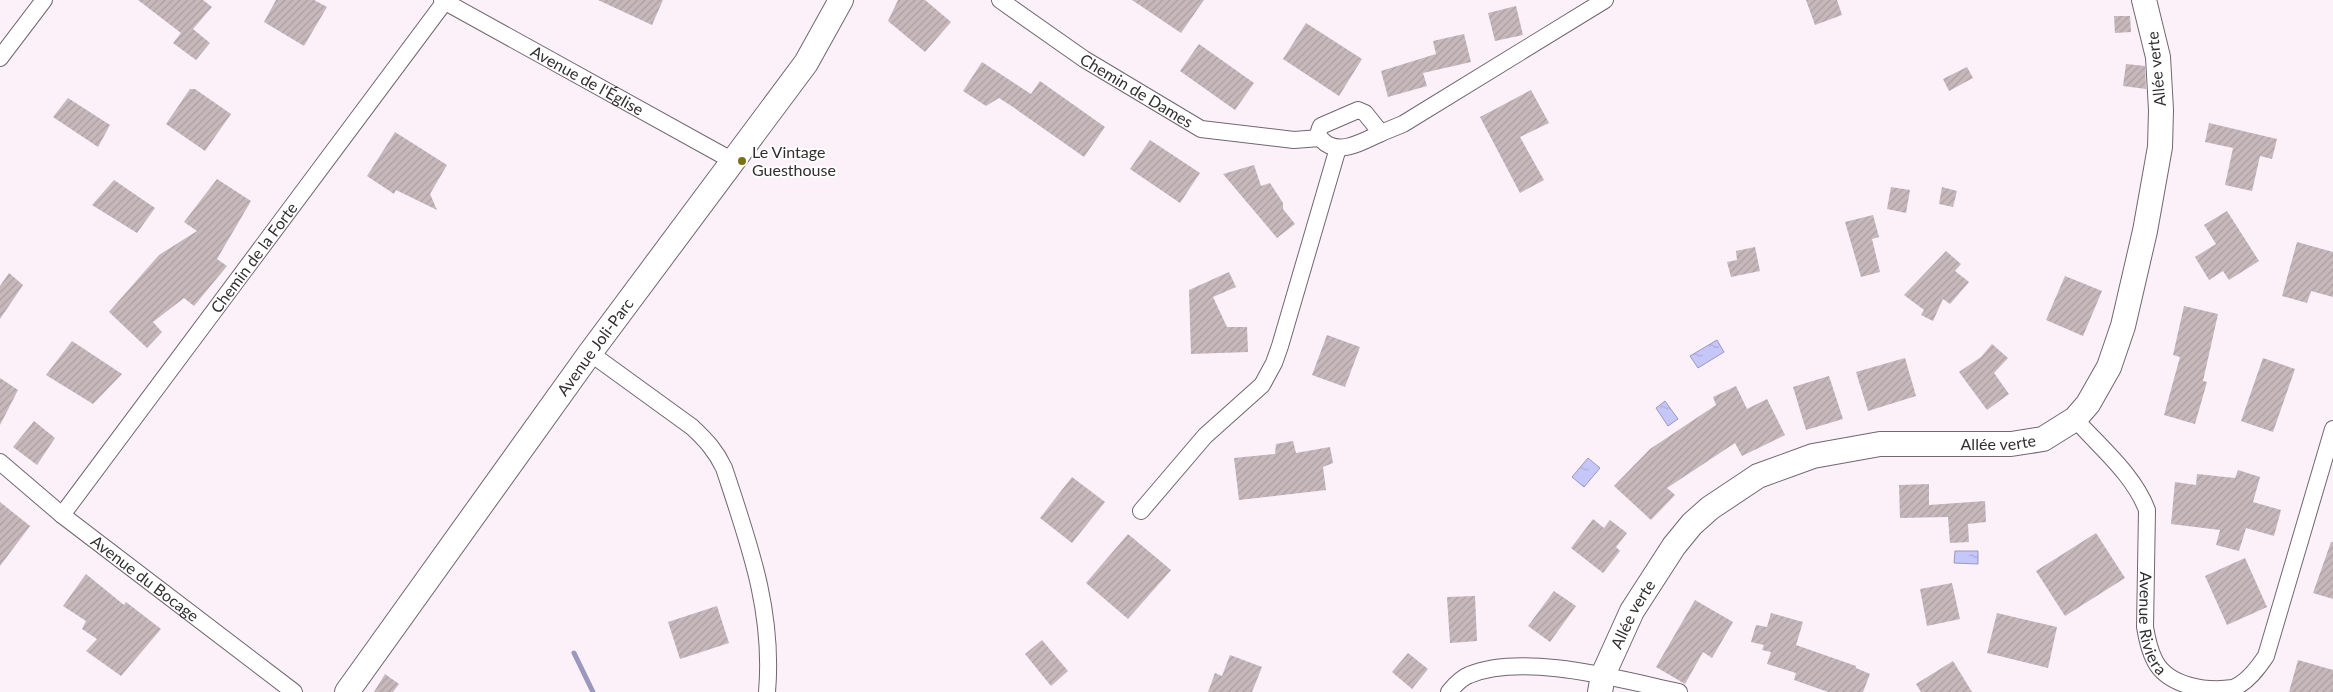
<svg xmlns="http://www.w3.org/2000/svg" width="2333" height="692" font-family="Lato,sans-serif">
  <style>
    .water { fill: url(#water-ripples); stroke: #9a99bd }
    .lines { fill: none; stroke-linecap: round; stroke-linejoin: round }
    .stream { stroke: #9a99bd; stroke-width: 5 }
    .building { fill: url(#building-hatch) }
    .street-casing { stroke: #71676f; stroke-width: 18 }
    .secondary-casing { stroke: #71676f; stroke-width: 26 }
    .street { stroke: #fff; stroke-width: 16 }
    .secondary { stroke: #fff; stroke-width: 24 }
    .poi-dot { fill: #797215; stroke: #fff; stroke-width: 2 }
    .labels { text-anchor: middle; stroke-width: 4; stroke-linejoin: round; paint-order: stroke }
    .street-label { font-size: 16px; fill: #322e31; stroke: #fff }
    .poi-label { font-size: 16px; fill: #322e31; stroke: #fff; text-anchor: start }
  </style>
  <defs>
    <pattern id="water-ripples" width="26" height="14" patternUnits="userSpaceOnUse" patternTransform="scale(1.25)"><rect width="26" height="14" fill="#c6c7f9"/><path d="M2 4q2-2 4 0t4 0M15 11q2-2 4 0t4 0" fill="none" stroke="#ababd6"/></pattern>
    <pattern id="building-hatch" width="6" height="6" patternUnits="userSpaceOnUse" patternTransform="scale(1.25)"><rect width="6" height="6" fill="#c7b8bc"/><path d="M-1 1l2-2M0 6l6-6M5 7l2-2" fill="none" stroke="#ab9ea2"/></pattern>
  </defs>
  <rect width="100%" height="100%" fill="#fcf0f9"/>
  <!-- water -->
  <g class="water">
    <polygon points="1717,340 1724,352 1698,368 1690,356"/>
    <polygon points="1665,401 1678,419 1668,426 1656,408"/>
    <polygon points="1588,458 1600,468 1584,487 1572,477"/>
    <polygon points="1955,551 1978,551 1978,564 1954,563"/>
  </g>
  <g class="lines">
    <!-- stream -->
    <polyline class="stream" points="574,653 593,692"/>
  </g>
  <!-- building -->
  <g class="building">
    <polygon points="138,0 203,0 212,7 193,29 210,43 196,60 173,43 181,33"/>
    <polygon points="276,0 314,0 327,7 304,46 264,22"/>
    <polygon points="598,0 663,0 652,25"/>
    <polygon points="898,0 925,0 951,22 925,52 888,21"/>
    <polygon points="1132,0 1204,0 1181,33"/>
    <polygon points="1806,0 1837,0 1842,15 1815,25"/>
    <polygon points="1516,6 1523,35 1495,41 1488,13"/>
    <polygon points="2114,16 2130,16 2131,32 2115,33"/>
    <polygon points="1306,23 1362,59 1339,96 1283,59"/>
    <polygon points="1464,34 1471,62 1423,73 1427,86 1388,97 1381,71 1436,54 1433,41"/>
    <polygon points="1199,44 1254,83 1235,110 1180,71"/>
    <polygon points="982,62 1031,94 1040,81 1105,127 1084,157 1010,105 999,98 986,106 963,91"/>
    <polygon points="2126,64 2145,66 2146,89 2123,86"/>
    <polygon points="1967,67 1973,78 1949,91 1943,79"/>
    <polygon points="190,89 195,89 231,114 205,151 166,124"/>
    <polygon points="1531,90 1549,123 1520,137 1544,180 1520,193 1480,117"/>
    <polygon points="68,98 110,125 98,147 53,117"/>
    <polygon points="2209,123 2277,139 2272,159 2260,156 2252,191 2225,185 2233,148 2205,142"/>
    <polygon points="395,132 447,165 430,194 437,210 396,190 394,194 367,176"/>
    <polygon points="1150,140 1200,173 1180,203 1130,169"/>
    <polygon points="1254,165 1261,186 1270,183 1283,203 1283,209 1295,224 1277,238 1223,174"/>
    <polygon points="217,179 251,201 217,259 227,266 194,306 184,298 153,322 162,332 147,348 109,312 159,255 197,231 184,222"/>
    <polygon points="114,180 155,208 137,233 92,205"/>
    <polygon points="1891,187 1910,190 1906,213 1887,209"/>
    <polygon points="1942,187 1957,191 1953,207 1939,204"/>
    <polygon points="2227,211 2259,261 2229,280 2223,271 2209,280 2195,257 2216,244 2204,225"/>
    <polygon points="1873,215 1879,237 1872,239 1880,272 1861,277 1845,222"/>
    <polygon points="2297,242 2333,252 2333,297 2311,291 2307,303 2282,296"/>
    <polygon points="1755,247 1760,271 1731,277 1727,262 1737,260 1736,251"/>
    <polygon points="1946,251 1961,264 1955,271 1969,282 1950,304 1943,299 1933,321 1921,315 1924,310 1904,295"/>
    <polygon points="1229,272 1236,287 1213,297 1227,327 1247,327 1248,352 1191,354 1189,290"/>
    <polygon points="9,273 23,285 0,319 0,286"/>
    <polygon points="2065,276 2102,291 2083,336 2046,320"/>
    <polygon points="2184,306 2218,314 2203,381 2207,382 2195,424 2164,415 2180,357 2173,355"/>
    <polygon points="1327,335 1360,347 1345,387 1312,375"/>
    <polygon points="72,341 122,374 93,404 46,375"/>
    <polygon points="1992,344 2008,358 1994,373 2009,394 1987,410 1959,372 1981,357"/>
    <polygon points="1905,358 1916,396 1868,411 1856,372"/>
    <polygon points="2263,358 2295,369 2273,432 2241,421"/>
    <polygon points="1829,376 1843,419 1806,430 1793,387"/>
    <polygon points="0,378 18,390 0,425"/>
    <polygon points="1736,386 1747,409 1767,399 1785,435 1742,456 1735,443 1667,488 1675,495 1651,520 1614,486 1650,449 1716,405 1713,397"/>
    <polygon points="34,421 55,438 37,465 13,447"/>
    <polygon points="1293,441 1296,453 1330,447 1333,463 1323,467 1326,490 1239,500 1234,458 1275,454 1276,444"/>
    <polygon points="2238,470 2260,477 2253,502 2281,510 2274,536 2246,528 2239,551 2216,545 2220,530 2171,524 2175,482 2196,485 2197,474 2235,478"/>
    <polygon points="1072,477 1105,502 1072,543 1040,518"/>
    <polygon points="1929,484 1929,505 1985,501 1986,522 1968,524 1969,542 1950,543 1948,517 1900,518 1899,485"/>
    <polygon points="0,502 30,526 0,566"/>
    <polygon points="1593,519 1604,528 1610,520 1627,533 1616,547 1620,551 1603,573 1571,548"/>
    <polygon points="2096,533 2125,578 2065,616 2036,571"/>
    <polygon points="1128,534 1171,570 1128,619 1086,583"/>
    <polygon points="2331,542 2333,542 2333,599 2313,593"/>
    <polygon points="2245,558 2267,607 2227,625 2205,576"/>
    <polygon points="86,574 124,605 126,602 161,629 121,676 86,651 97,639 82,629 86,621 63,606"/>
    <polygon points="1952,583 1960,619 1927,626 1920,589"/>
    <polygon points="1554,591 1576,606 1550,642 1528,626"/>
    <polygon points="1475,596 1477,641 1450,643 1447,597"/>
    <polygon points="1695,600 1733,622 1712,658 1703,652 1685,684 1656,667"/>
    <polygon points="717,606 729,643 680,659 668,622"/>
    <polygon points="1771,613 1803,622 1796,645 1856,666 1856,668 1870,674 1863,692 1828,692 1794,680 1796,673 1767,664 1771,652 1762,650 1764,645 1751,642 1756,625 1767,627"/>
    <polygon points="1997,613 2057,627 2048,668 1987,653"/>
    <polygon points="1042,640 1068,671 1051,686 1025,654"/>
    <polygon points="1408,653 1428,669 1412,689 1392,672"/>
    <polygon points="1230,655 1262,667 1252,692 1208,692 1215,673 1222,676"/>
    <polygon points="2298,660 2333,670 2333,692 2289,692"/>
    <polygon points="1953,661 1972,692 1921,692 1916,684"/>
    <polygon points="385,674 399,684 393,692 374,692"/>
  </g>
  <g class="lines">
    <!-- street casing -->
    <g class="street-casing">
      <g id="street">
        <path id="s1" d="M442,0L733,161"/>
        <path id="s2" d="M1000,0L1084,59L1201,129L1294,140L1320,138"/>
        <polyline points="0,58 44,0"/>
        <path d="M1358,110L1365,113L1381,133C1364,141 1338,157 1322,140C1317,136 1318,132 1321,126Z"/>
        <polyline points="1381,133 1403,124 1605,0"/>
        <path d="M590,353L692,427C706,440 716,451 724,468C749,544 774,611 767,692"/>
        <path id="s3" d="M2075,419C2100,447 2134,475 2147,510L2145,627C2147,639 2149,650 2155,661C2168,686 2206,692 2233,688C2247,683 2258,668 2266,656L2333,429"/>
        <path id="s4" d="M0,462L62,515L294,692"/>
        <polyline points="1141,511 1205,436 1262,385 1274,363 1280,346 1338,148"/>
        <path id="s5" d="M62,515L446,0"/>
        <path d="M1449,692C1454,686 1461,678 1469,675C1524,652 1622,680 1679,692"/>
      </g>
    </g>
    <!-- secondary casing -->
    <g class="secondary-casing">
      <g id="secondary">
        <path id="s6" d="M347,692L590,353L806,63L841,0"/>
        <path id="s7" d="M1600,692L1603,675L1632,611L1674,546L1692,524L1710,508L1758,476L1813,456L1880,444H2011L2043,439L2075,419L2088,404L2109,367L2123,326L2145,231L2160,147L2161,110L2158,57L2144,0"/>
      </g>
    </g>
    <!-- street -->
    <use href="#street" class="street"/>
    <!-- secondary -->
    <use href="#secondary" class="secondary"/>
  </g>
  <!-- markers -->
  <circle class="poi-dot" cx="742" cy="161" r="5"/>
  <g class="labels">
    <!-- street labels -->
    <g class="street-label">
      <text transform="translate(2156 69) rotate(-96)" y="6">Allée verte</text>
      <text dy="6" stroke="none"><textPath href="#s1" startOffset="166">Avenue de l'Église</textPath></text>
      <text dy="6" stroke="none"><textPath href="#s2" startOffset="164">Chemin de Dames</textPath></text>
      <text dy="6" stroke="none"><textPath href="#s5" startOffset="321">Chemin de la Forte</textPath></text>
      <text dy="6" stroke="none"><textPath href="#s6" startOffset="425">Avenue Joli-Parc</textPath></text>
      <text dy="6" stroke="none"><textPath href="#s7" startOffset="520">Allée verte</textPath></text>
      <text dy="6" stroke="none"><textPath href="#s4" startOffset="186">Avenue du Bocage</textPath></text>
      <text dy="6" stroke="none"><textPath href="#s7" startOffset="85">Allée verte</textPath></text>
      <text dy="6" stroke="none"><textPath href="#s3" startOffset="231">Avenue Riviera</textPath></text>
    </g>
    <!-- poi labels -->
    <g class="poi-label">
      <text x="752" y="158">Le Vintage<tspan x="752" dy="18">Guesthouse</tspan></text>
    </g>
  </g>
</svg>
